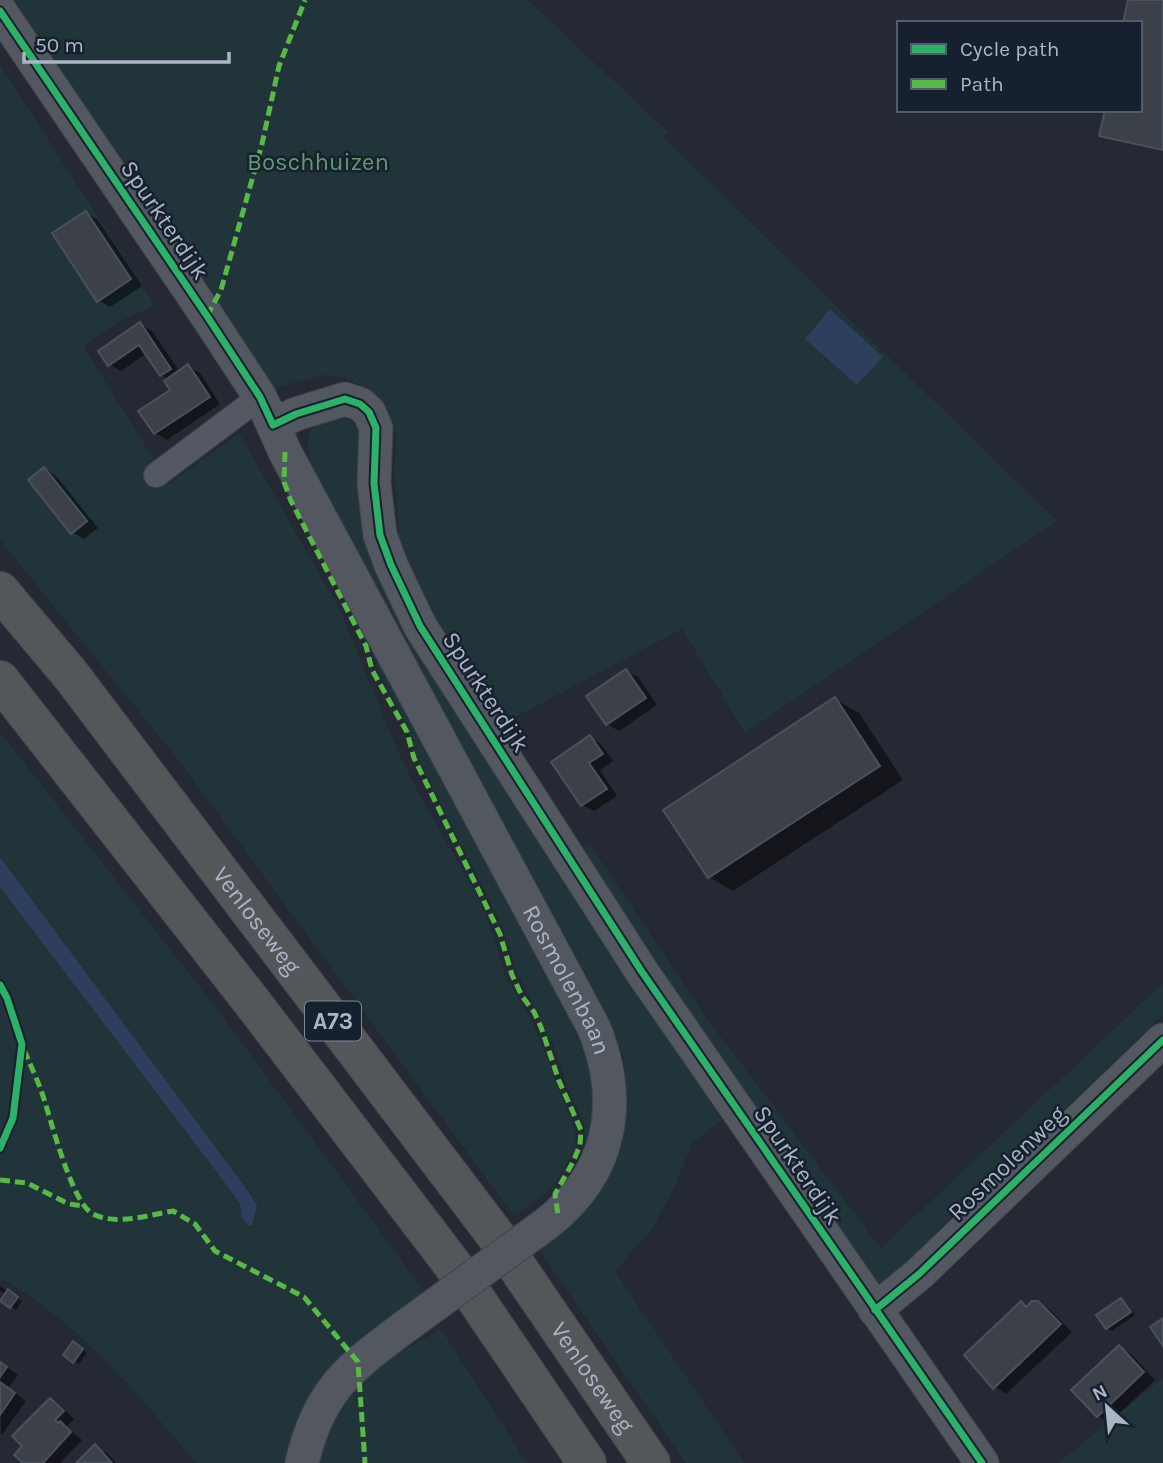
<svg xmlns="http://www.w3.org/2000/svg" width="1163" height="1463" font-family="Karla,sans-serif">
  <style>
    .green { fill: #213439 }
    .water { fill: #2d3f5c }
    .shadow { fill: #0007 }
    .building { fill: #3b4049; stroke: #4b515c; stroke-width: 2 }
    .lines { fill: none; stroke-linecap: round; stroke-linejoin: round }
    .street-casing { stroke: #40444c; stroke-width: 26 }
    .secondary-casing { stroke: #40444c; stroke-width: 35 }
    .highway-casing { stroke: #40454f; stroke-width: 40 }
    .street { stroke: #545862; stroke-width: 24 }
    .secondary { stroke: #525760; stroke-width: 33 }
    .highway { stroke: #54575a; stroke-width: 38 }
    .secondary-bridge-casing { stroke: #40444c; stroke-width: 35; stroke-linecap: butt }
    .secondary-bridge { stroke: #525760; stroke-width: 33 }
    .quiet { stroke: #58b947; stroke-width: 5; stroke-dasharray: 10 5; stroke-linecap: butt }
    .cycleway-casing { stroke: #17202e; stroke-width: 11 }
    .cycleway { stroke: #2db169; stroke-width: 7 }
    .labels { text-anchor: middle; stroke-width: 5; stroke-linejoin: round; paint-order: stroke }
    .shield { fill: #17202e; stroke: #7f8898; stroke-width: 2 }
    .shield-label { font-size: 23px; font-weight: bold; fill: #acb5c6 }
    .park-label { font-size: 24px; fill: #619970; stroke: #17202e }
    .street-label { font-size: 24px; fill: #acb5c6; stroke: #17202e }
  </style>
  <rect width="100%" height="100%" fill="#242933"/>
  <!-- green -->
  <g class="green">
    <polygon points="0,0 528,0 669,133 663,137 1057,521 745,733 682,629 495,728 402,572 394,465 397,436 390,415 372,392 351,380 324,375 274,388"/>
    <polygon points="0,65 155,305 120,321 84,345 87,352 169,484 239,433 339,608 398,751 420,796 476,893 492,931 506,978 533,1022 575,1130 575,1148 553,1188 514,1216 179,761 0,540"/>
    <path d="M340,416L351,420L363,439L385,585L722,1120L692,1143L674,1188L652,1229L615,1271L744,1463H686L537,1247L611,1159L626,1107L624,1058L458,740L314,477C311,461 300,434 318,423C324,419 334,418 340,416Z"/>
    <path d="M368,641L578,1027L594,1074L593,1121L585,1146L584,1125L568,1088L553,1045L516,971L503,928L416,755C408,714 378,682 368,641Z"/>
    <path d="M0,732L220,1013L429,1298L293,1463H196C138,1394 80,1323 0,1278V887L222,1179L240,1204L242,1218L248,1191L0,857Z"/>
    <polygon points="589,843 705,1016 881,1248 1163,983 1163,1015 969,1199 894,1275 882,1282 864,1281 578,850"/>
    <path d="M441,1329L527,1463H318C323,1448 328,1419 337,1406C361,1371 404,1350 441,1329Z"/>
    <polygon points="1163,1378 1163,1463 1058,1463"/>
  </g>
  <!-- water -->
  <g class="water">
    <polygon points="830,309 883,357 857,385 805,339"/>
    <polygon points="0,857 248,1191 257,1205 252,1225 249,1226 242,1218 240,1204 222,1179 0,887"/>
  </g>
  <!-- shadow -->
  <g class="shadow">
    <polygon points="1130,0 1163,0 1163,151 1101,136 1140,110 1140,23"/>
    <polygon points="86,213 98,220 142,286 110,307 98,300"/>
    <polygon points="140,324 152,331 180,372 188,366 200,373 220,404 167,440 155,433 141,411 172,391 169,379 161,375 147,353 121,371 109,364"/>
    <polygon points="45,469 56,476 98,528 84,539 72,532"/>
    <polygon points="626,671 638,677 657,705 619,731 607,724 589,696"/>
    <polygon points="835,699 859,713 903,780 733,891 709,877"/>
    <polygon points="590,737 601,744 613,761 600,770 617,796 594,811 582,805"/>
    <polygon points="0,1286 22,1301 16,1310 11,1307 6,1295 0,1291"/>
    <polygon points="1121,1300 1126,1303 1135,1315 1112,1331 1107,1328"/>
    <polygon points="1038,1302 1050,1310 1072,1332 1006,1394 995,1387 1021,1303 1028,1307"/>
    <polygon points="78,1346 87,1353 79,1364 65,1355"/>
    <polygon points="1120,1348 1131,1354 1155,1380 1109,1423 1098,1416"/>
    <polygon points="0,1362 18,1375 8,1388 26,1401 1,1436"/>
    <polygon points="50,1400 62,1407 74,1419 66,1427 82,1440 60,1463 26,1463"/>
    <polygon points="96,1447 107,1453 116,1463 78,1463"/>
  </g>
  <!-- building -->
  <g class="building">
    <polygon points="1128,0 1163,0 1163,150 1099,136 1105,110 1140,110 1140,23 1123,23"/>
    <polygon points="86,211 131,279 97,302 52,233"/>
    <polygon points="140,322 171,369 160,376 139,345 108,366 98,351"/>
    <polygon points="188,364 210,397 154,434 138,411 170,390 164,381"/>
    <polygon points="44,467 87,521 71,534 28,480"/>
    <polygon points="626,669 646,698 606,725 586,696"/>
    <polygon points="835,697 880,766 708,878 663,810"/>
    <polygon points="590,735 603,754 589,763 607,789 581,806 551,762"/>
    <polygon points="8,1289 18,1297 10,1308 0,1301"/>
    <polygon points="1121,1298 1131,1312 1106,1329 1096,1315"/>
    <polygon points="1021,1301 1026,1307 1032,1301 1038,1301 1061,1324 993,1389 964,1355"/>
    <polygon points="1163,1318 1163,1346 1150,1327"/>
    <polygon points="73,1341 83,1349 73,1363 63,1355"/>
    <polygon points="1119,1345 1144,1372 1097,1417 1071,1390"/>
    <polygon points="0,1362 7,1367 0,1377"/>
    <polygon points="0,1382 15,1393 0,1415"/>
    <polygon points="50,1398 64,1411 55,1420 58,1423 60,1421 71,1432 43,1463 23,1463 14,1455 22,1446 12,1436"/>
    <polygon points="95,1444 112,1463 76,1463"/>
  </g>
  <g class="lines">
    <!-- street casing -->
    <g class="street-casing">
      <polyline id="street" points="156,475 260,397"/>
    </g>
    <!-- secondary casing -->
    <g class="secondary-casing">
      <g id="secondary">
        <polyline points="0,11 207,316 260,397 273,425 296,414 345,399 360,404 369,412 376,428 374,483 380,535 391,565 420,626 642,972 982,1463"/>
        <path id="s1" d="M273,425L285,452L594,1028C624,1103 612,1173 546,1224"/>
        <polyline points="875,1310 919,1274 1163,1040"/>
        <path d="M302,1463C319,1388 351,1367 410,1323"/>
      </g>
    </g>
    <!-- highway casing -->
    <g class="highway-casing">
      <g id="highway">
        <path id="s2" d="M0,591L70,674L496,1236L651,1463"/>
        <polyline points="0,680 252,1002 452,1264 587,1463"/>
      </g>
    </g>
    <!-- street -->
    <use href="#street" class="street"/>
    <!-- secondary -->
    <use href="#secondary" class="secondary"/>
    <!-- highway -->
    <use href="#highway" class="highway"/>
    <!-- secondary-bridge casing -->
    <g class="secondary-bridge-casing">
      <polyline id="secondary-bridge" points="410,1323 546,1224"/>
    </g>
    <!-- secondary-bridge -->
    <use href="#secondary-bridge" class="secondary-bridge"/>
    <!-- quiet -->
    <g class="quiet">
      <polyline points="207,316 221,290 262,144 279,66 305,0"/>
      <polyline points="285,452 284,482 291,501 366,646 372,670 407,732 414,758 500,934 512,975 522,996 534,1012 541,1027 559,1081 581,1130 580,1145 573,1162 555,1194 558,1215"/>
      <path d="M24,1050C30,1064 36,1077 41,1090C50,1115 71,1203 93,1214C117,1226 148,1215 173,1211L195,1224L215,1251L304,1297L358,1362L365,1463"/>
      <polyline points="0,1180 27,1183 69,1204 83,1206"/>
    </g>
    <!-- cycleway casing -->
    <g class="cycleway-casing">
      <g id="cycleway">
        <polyline points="0,11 207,316 260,397 273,425 296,414 345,399 360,404 369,412 376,428 374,483 380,535 391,565 420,626 642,972 982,1463"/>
        <polyline points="0,985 7,998 22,1044 13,1118 0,1148"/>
        <polyline points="875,1310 919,1274 1163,1040"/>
      </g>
    </g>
    <!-- cycleway -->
    <use href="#cycleway" class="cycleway"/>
  </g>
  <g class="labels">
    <!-- shield labels -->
    <rect class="shield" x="305" y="1001.5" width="56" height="39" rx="5"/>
    <g class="shield-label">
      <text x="333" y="1029">A73</text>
    </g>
    <!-- park labels -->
    <g class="park-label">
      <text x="318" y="170">Boschhuizen</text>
    </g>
    <!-- street labels -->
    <g class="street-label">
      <text transform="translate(165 220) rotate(56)" y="8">Spurkterdijk</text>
      <text transform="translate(486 692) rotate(57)" y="8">Spurkterdijk</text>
      <text dy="8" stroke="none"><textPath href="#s2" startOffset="418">Venloseweg</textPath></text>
      <text dy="8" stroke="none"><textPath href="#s1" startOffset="628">Rosmolenbaan</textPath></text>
      <text transform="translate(1007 1163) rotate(-44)" y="8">Rosmolenweg</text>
      <text transform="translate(798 1165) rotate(56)" y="8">Spurkterdijk</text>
      <text dy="8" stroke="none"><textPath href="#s2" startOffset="985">Venloseweg</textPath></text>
    </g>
  </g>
  <!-- legend -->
  <rect x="897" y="21" width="245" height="91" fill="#17202e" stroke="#535c6b" stroke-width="2"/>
  <rect x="911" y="44" width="35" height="10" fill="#2db169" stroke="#535c6b" stroke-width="2"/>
  <text x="960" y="56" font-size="21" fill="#acb5c6">Cycle path</text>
  <rect x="911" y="79" width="35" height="10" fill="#58b947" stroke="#535c6b" stroke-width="2"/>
  <text x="960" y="91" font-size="21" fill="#acb5c6">Path</text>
  <!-- north arrow -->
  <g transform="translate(1107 1407) rotate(333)" stroke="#17202e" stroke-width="5" paint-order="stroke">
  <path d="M0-5L12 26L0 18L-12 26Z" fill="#acb5c6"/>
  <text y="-10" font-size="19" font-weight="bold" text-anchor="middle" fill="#acb5c6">N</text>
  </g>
  <!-- scale -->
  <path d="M24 52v10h205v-10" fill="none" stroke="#acb5c6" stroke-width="3.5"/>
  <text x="35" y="52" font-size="21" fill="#acb5c6" stroke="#17202e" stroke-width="5" paint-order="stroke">50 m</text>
</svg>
